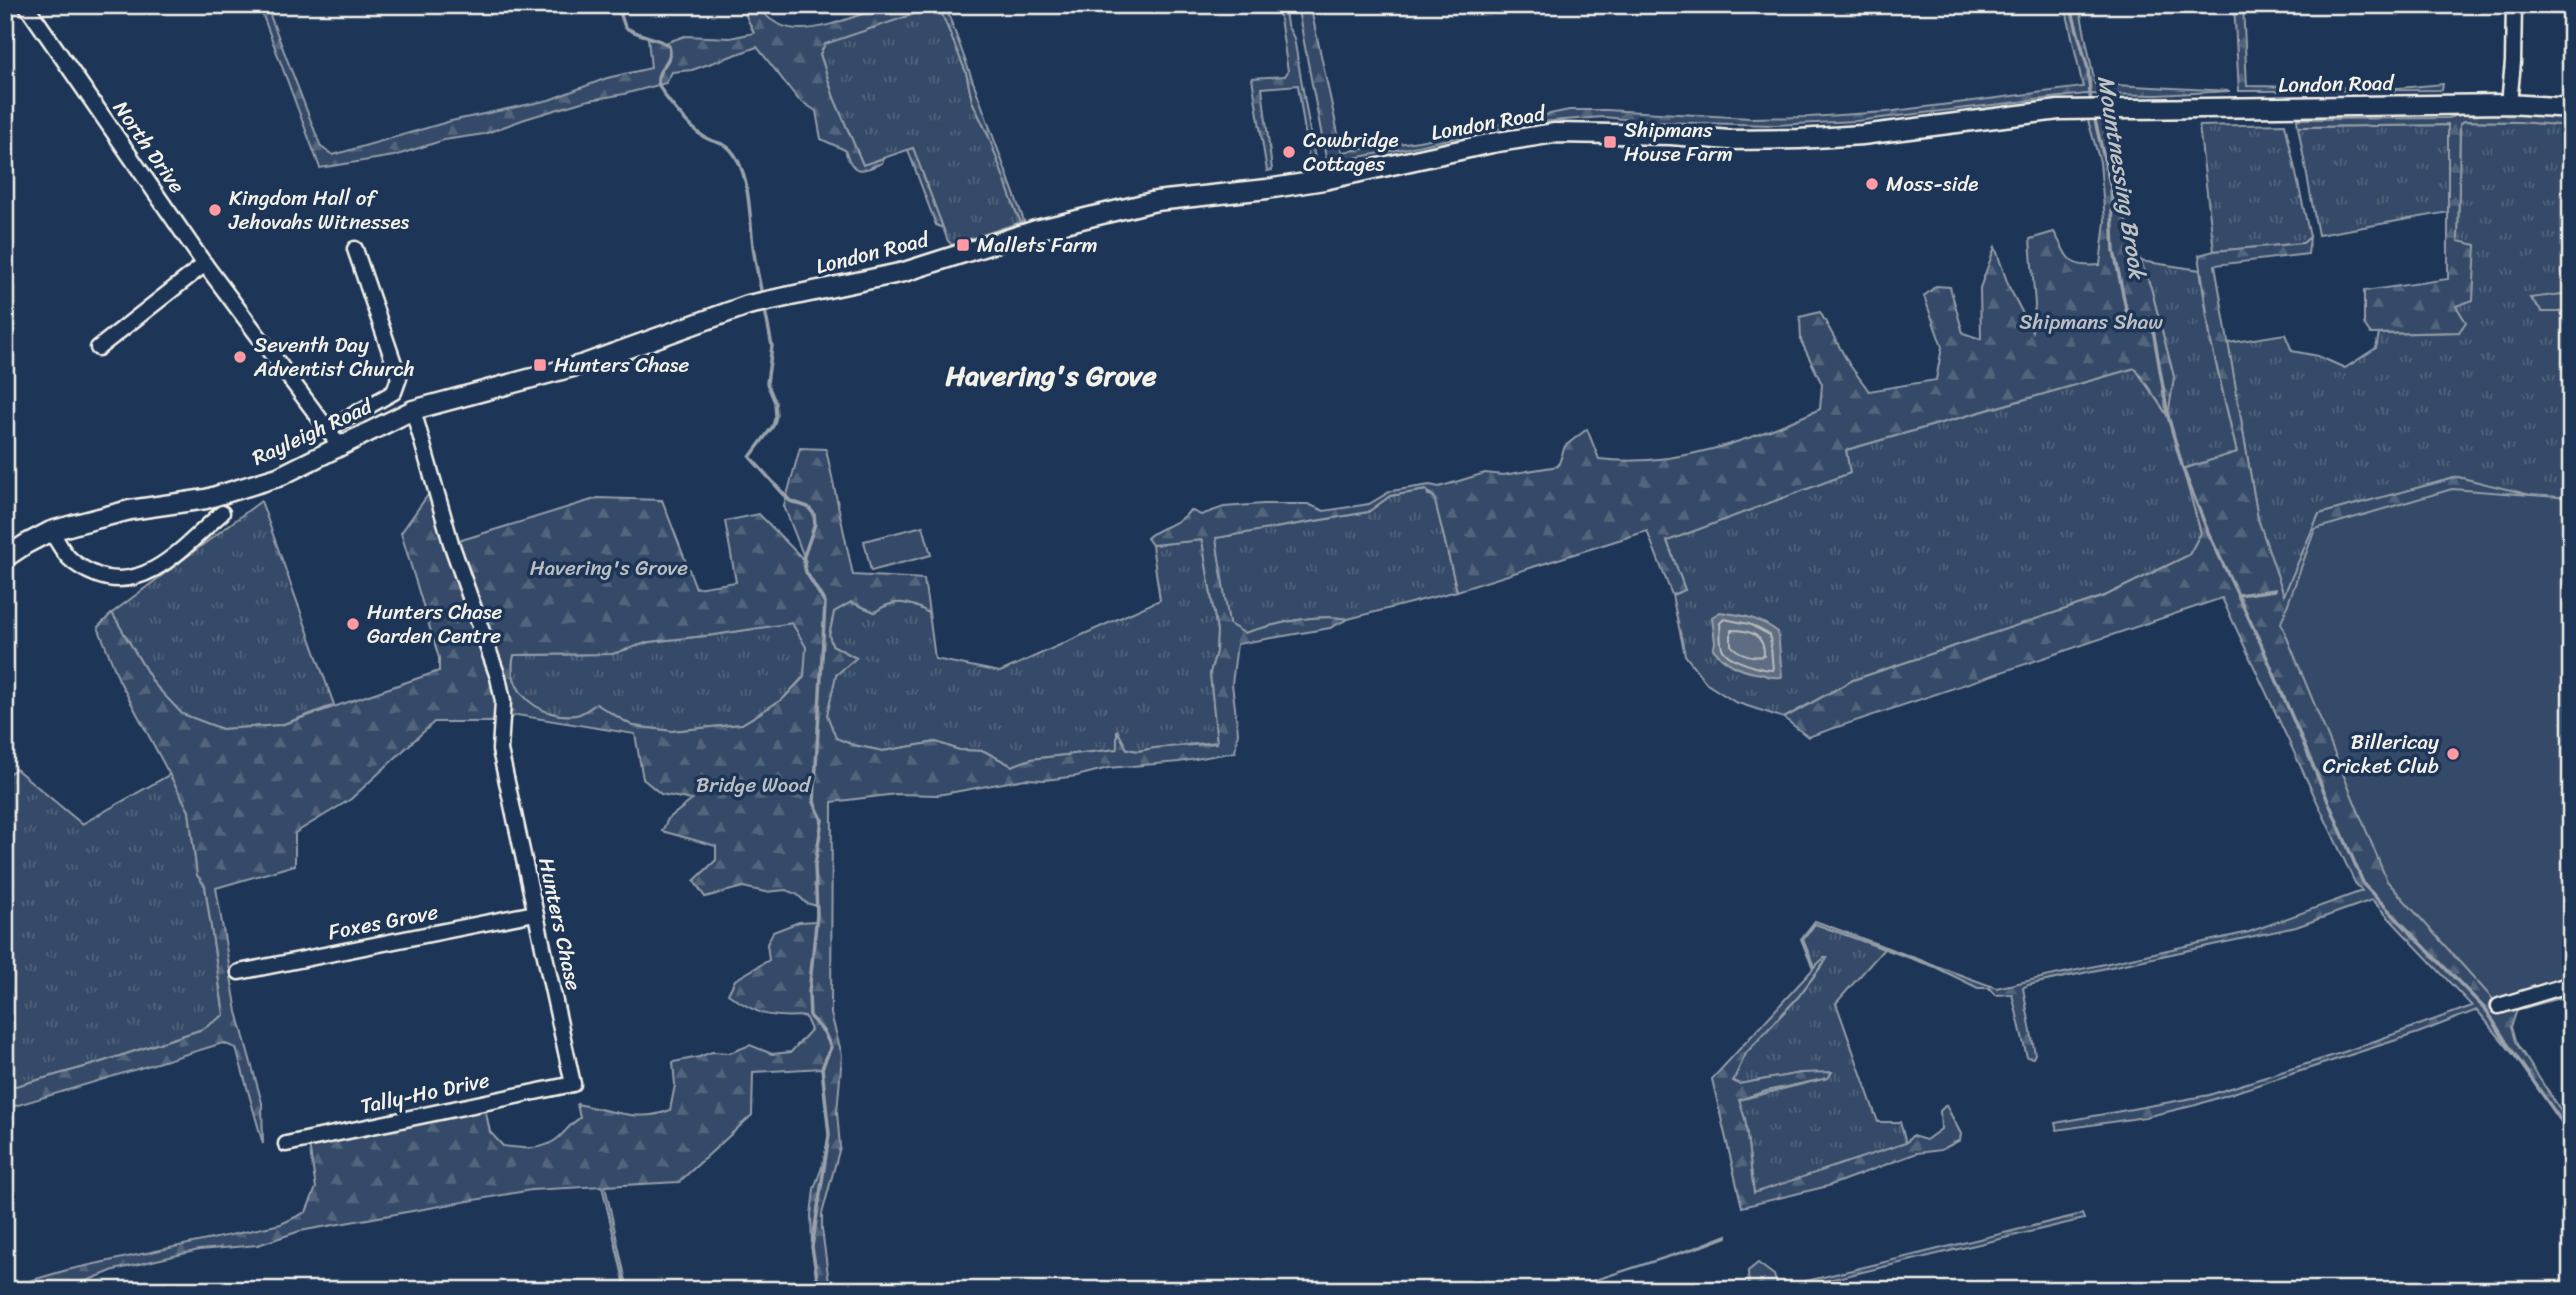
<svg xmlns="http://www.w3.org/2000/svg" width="2576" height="1295" font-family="Sriracha,sans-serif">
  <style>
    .grass { fill: url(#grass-tufts); stroke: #949ea8; stroke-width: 2 }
    .forest { fill: url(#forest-firs); stroke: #949ea8; stroke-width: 2; fill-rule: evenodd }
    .park { fill: #354a67; stroke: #949ea8; stroke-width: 2 }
    .water { fill: #5e6d82; stroke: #9aa2ab; stroke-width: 2 }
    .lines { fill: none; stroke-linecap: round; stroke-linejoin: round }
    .shore { stroke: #b8bcbf; stroke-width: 2 }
    .stream { stroke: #9aa2ab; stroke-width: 3.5 }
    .minor-casing { stroke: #f4f1e8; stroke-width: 19 }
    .major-casing { stroke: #f4f1e8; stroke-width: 23 }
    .minor { stroke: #1d3557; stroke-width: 14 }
    .major { stroke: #1d3557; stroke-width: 18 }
    .poi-dot { fill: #ff9aa2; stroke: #1d3557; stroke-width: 2.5 }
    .labels { text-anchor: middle; stroke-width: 7; stroke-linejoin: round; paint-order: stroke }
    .street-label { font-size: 21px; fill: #f4f1e8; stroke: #1d3557 }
    .poi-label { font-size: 21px; fill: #f4f1e8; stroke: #1d3557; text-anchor: start }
    .park-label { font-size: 21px; fill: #bbbfc1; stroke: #1d3557 }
    .water-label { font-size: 23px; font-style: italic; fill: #c0c3c4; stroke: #1d3557 }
    .district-label { font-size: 28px; font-weight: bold; fill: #f4f1e8; stroke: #1d3557 }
  </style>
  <defs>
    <pattern id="grass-tufts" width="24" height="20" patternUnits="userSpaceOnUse" patternTransform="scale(1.75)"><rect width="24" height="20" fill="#354a67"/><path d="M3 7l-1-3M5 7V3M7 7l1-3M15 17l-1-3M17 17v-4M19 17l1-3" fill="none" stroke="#53657d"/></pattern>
    <pattern id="forest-firs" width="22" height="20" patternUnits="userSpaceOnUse" patternTransform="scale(1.75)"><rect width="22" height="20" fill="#354a67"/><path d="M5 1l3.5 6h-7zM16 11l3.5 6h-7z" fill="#53657d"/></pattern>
  </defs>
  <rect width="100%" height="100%" fill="#1d3557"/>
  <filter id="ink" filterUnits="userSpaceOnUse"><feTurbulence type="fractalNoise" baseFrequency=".0143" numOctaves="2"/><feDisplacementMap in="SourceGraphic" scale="14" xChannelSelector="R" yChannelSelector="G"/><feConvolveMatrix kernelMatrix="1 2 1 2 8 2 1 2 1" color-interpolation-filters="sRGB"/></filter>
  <g filter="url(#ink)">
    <!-- grass -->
    <g class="grass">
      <polygon points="940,9 966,72 972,101 989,137 1021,222 952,245 948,241 913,148 863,165 834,98 820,54 825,43 920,12"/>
      <polygon points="2464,121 2519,122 2571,126 2571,293 2564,293 2543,312 2571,312 2571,507 2458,477 2319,514 2284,596 2258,519 2228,343 2285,334 2292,351 2318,356 2345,368 2376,348 2379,334 2459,332 2456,306 2476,245 2458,242 2460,124"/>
      <polygon points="2285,124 2310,237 2303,243 2214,251 2199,126"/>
      <polygon points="2449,125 2449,212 2318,235 2298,127"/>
      <polygon points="2140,261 2200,270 2211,342 2237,453 2183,469 2201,533 2189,555 2105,596 1853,680 1784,718 1735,702 1707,684 1685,655 1672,595 1685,590 1667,541 1849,473 1846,450 2135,368 2167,415 2174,377 2151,288"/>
      <path d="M1427,490L1428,495L1434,496L1457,591L1348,619C1314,613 1276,624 1244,633L1229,624L1215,538L1368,512L1390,496Z"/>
      <polygon points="261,501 334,705 281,725 222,729 182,714 154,684 112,613"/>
      <path d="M1202,540L1217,631L1216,652L1210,673L1217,742L1155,748L1138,751L1127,749L1118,732L1117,749L1031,759L1012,766L984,751L959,750L936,742L883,751L853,745L835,738L827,715L836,675L856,658L832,645L829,636L834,612L851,602L875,612C894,598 909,601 929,613L935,659L1000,672L1160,600L1152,545Z"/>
      <path d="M792,623L807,647L804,676L783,699L742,724L672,731L633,726L596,705C590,708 583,714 576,715C541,720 504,691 514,655L612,654L649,642L714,635Z"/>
      <polygon points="16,769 82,824 171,774 189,811 197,875 205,886 224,1015 203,1029 92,1065 5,1089 5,776"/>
      <polygon points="1815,923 1884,949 1836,1003 1878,1122 1900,1122 1906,1143 1754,1194 1745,1119 1739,1100 1827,1078 1801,1073 1739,1084 1733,1081 1746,1053 1798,997 1827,959 1814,967 1803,940"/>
    </g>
    <!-- forest -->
    <g class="forest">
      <path d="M259,5H266L321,147L333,155L451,121L549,100L607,78L651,68L648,38L665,43L685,36L730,38L754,33L741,5H757C792,56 851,11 896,5C912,3 929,5 945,5L1024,221L1021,222L1016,212L989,137L972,101L966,72L940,9L920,12L825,44L820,54L834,98L863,165L884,158L882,163C861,172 853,176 845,150L821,139L816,111L798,99L757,47L692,70L672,72L666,83L624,94L585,101L525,119L484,134L444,140L394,156L320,168Z"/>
      <polygon points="1278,5 1284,5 1287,25 1294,38 1316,165 1310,166 1298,85 1262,88 1272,170 1267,171 1252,78 1285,76 1288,71"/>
      <polygon points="1297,5 1310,5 1342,152 1419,141 1569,110 1606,110 1750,118 1809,117 1886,112 2083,87 2065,5 2079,5 2095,84 2230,91 2158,95 2086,94 1856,121 1775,125 1654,122 1603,117 1564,120 1518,124 1408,148 1327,163"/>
      <polygon points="2234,5 2243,5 2247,86 2399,88 2443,84 2442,90 2239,91"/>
      <polygon points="2464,114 2519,114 2571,118 2571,126 2519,122 2464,121 2460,124 2458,241 2476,245 2473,300 2456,306 2466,322 2459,332 2371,334 2364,324 2364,291 2448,279 2448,125 2298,127 2297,119 2447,118"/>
      <path d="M2103,116L2114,137L2126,221L2151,288L2174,377L2168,416L2135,368L1846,450L1850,473L1667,541L1685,590L1672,595L1647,531L1457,591L1434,497L1426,490L1390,496L1368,512L1216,538L1229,624L1244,633C1276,624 1314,613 1348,619L1330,628L1237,644L1232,684L1238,732L1235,752L1179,762L1108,768L1077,776L1045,780L1025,779L938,795L896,794L832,802L831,1014L842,1055L837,1112L840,1147L822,1214V1229L830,1290H819L812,1247L811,1215L814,1189L823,1164L829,1135L822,1068L753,1072L752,1115L679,1182L605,1186L628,1290H626L602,1186L531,1190L300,1231L258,1245L199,1250L114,1270L64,1290H5V1288L67,1270L281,1224L306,1212L316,1188L308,1139L484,1103L490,1132L503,1146C519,1148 539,1151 554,1141C564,1135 569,1124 580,1118L577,1104C607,1110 641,1123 670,1110L675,1085L673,1062L699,1057L712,1052L730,1053L750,1045L772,1054L791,1052L811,1030L805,1016C768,1018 758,1015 728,994L735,980L769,960L767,944L773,932L799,922L816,921L817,906L806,903L798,895L786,890L765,892L743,887L705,897L694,881L716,860V846L662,831L668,819L692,800L661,794L643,779L635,734L517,715L501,722H434L351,799L295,833V865L216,888L237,1012L262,1103L263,1144L236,1048L223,1043L5,1109V1089L92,1065L203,1029L224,1015L205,886L197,875L189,811L119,680L98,627L112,613L154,684L182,714L222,729L281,725L439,671V658L401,533L435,485L452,543L598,498L662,500L696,588L736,582L725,521L759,514L806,562L784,506L800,448L826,449L853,575L924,579L929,613C909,601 894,598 875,612L851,602L834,612L829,635L832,645L856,658L836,675L827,715L836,738L853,745L883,751L936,742L959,750L984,751L1012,766L1031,759L1117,749V730L1127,749L1138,751L1155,748L1217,743L1210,673L1216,652L1217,631L1202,540L1152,545L1147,538C1160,525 1180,526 1190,510L1201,515L1224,507L1263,504H1308L1324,511L1369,504L1391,491L1430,485L1439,487L1485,473L1503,475L1558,466L1565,446L1587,429L1599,459C1676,468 1751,440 1820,409L1822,384L1801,341L1800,317L1820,312L1849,364L1869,391L1936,380L1942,347L1924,296L1936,286L1950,287L1963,333L1981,339L1980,288L1995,247L2009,287L2032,331L2035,305L2030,239L2054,232C2069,258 2066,268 2100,265L2105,221L2100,162L2087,117ZM792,623L806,647L804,677L783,699L742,724L672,731L633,726L596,704C590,708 583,714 576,715C541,720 504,691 514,655L612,654L649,642L714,635Z"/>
      <polygon points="913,148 943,228 936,225 908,150"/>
      <polygon points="2310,237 2308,254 2215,265 2258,519 2284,595 2319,514 2458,477 2571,505 2571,995 2517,1010 2511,1027 2515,1041 2568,1122 2571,1135 2518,1060 2477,1010 2418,1033 2196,1105 2145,1117 2057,1130 2055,1123 2209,1095 2344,1052 2472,1006 2372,900 2296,927 2028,985 2023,988 2035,1054 2033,1058 2027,1057 2012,994 1995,995 1989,988 1978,988 1935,967 1815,924 1803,940 1814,967 1824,958 1827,958 1798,997 1746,1053 1733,1081 1739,1084 1801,1073 1832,1072 1828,1078 1766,1091 1739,1100 1745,1119 1754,1193 1906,1143 1912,1136 1926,1140 1941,1129 1940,1111 1946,1105 1961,1134 1960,1140 1941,1150 1917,1153 1828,1186 1742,1207 1712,1079 1813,969 1801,939 1815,921 1996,988 2249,932 2362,891 2355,883 2222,598 1808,737 1784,718 1853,680 2105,596 2189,555 2201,533 2183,469 2237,452 2211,342 2199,255 2214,251 2303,243"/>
      <polygon points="2571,293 2571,312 2543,312 2530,298"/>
      <polygon points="2082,1214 2084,1219 1787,1290 1749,1290 1748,1271 1758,1263 1774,1275 1778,1288"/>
      <polygon points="1727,1235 1727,1237 1706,1245 1564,1290 1694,1248"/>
    </g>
    <!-- park -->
    <g class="park">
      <polygon points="2452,489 2571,498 2571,983 2499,1006 2387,881 2281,623 2315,529"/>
      <polygon points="923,526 931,555 871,571 864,541"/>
    </g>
    <!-- water -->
    <path class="water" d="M1720,612C1742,615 1760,618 1778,632L1782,677C1768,679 1767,674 1755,673C1738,670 1725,663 1713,649L1715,643L1712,617Z"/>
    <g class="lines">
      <!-- shore -->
      <g class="shore">
        <path d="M1724,619L1749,624L1770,635L1773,670C1763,670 1729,661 1723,650C1719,644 1721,631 1720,623Z"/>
        <path d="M1731,630C1751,630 1765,635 1764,656C1753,658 1738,654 1731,645Z"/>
      </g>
      <!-- stream -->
      <g class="stream">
        <path d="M625,5L621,15L625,27C639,37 657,36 669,46C674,62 657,67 658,81C660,95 694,132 706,138C715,143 723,142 730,149C752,172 749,223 754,253C756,268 760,282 762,296"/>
        <polyline points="2070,5 2088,69 2091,105"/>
        <polyline points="2094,116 2111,188 2114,251 2129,323 2151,318 2168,416 2183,469 2208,532 2261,644 2364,885 2487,1011 2506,1042 2571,1135"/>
        <polyline points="765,310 772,346 767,383 775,402 776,416 773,426 750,457 790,501 808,507 814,514 815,524 803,559 806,572 825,603 814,802 822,820 815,865 817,914 809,993 810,1017 824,1032 831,1047 822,1068 829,1135 812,1247 819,1290"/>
        <polyline points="2238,595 2275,590"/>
      </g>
      <!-- minor casing -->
      <g class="minor-casing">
        <g id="minor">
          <polyline points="26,5 201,259 340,446"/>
          <polyline points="2509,104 2513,62 2514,5"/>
          <polyline points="98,348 205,264"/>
          <polyline points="328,429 394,392 399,378 355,249"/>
          <path d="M51,531C57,540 62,551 69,558C78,567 87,571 97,575C147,594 188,542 222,513"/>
          <polyline points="239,972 535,913"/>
          <polyline points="2499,1006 2571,984"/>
          <polyline points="286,1144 573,1084 500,750 503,701 498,677 451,543 413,410"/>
        </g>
      </g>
      <!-- major casing -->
      <g class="major-casing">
        <polyline id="major" points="5,558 26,544 51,531 76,524 130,510 206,499 278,477 413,410 584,364 748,305 904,272 1036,230 1156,201 1267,189 1324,180 1492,143 1555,133 1671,135 1729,140 1799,139 1862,135 2059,110 2509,104 2571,108"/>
      </g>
      <!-- minor -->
      <use href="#minor" class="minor"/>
      <!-- major -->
      <use href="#major" class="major"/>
    </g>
  </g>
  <!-- markers -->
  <g class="poi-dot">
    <rect x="1603" y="135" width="14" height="14" rx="3.5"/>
    <circle cx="1289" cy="152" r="7"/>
    <circle cx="1872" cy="184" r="7"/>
    <circle cx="215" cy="210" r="7"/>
    <rect x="956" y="238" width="14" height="14" rx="3.5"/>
    <circle cx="240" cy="357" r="7"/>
    <rect x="533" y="358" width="14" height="14" rx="3.5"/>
    <circle cx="353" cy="624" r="7"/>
    <circle cx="2453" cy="754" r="7"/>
  </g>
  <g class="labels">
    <!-- street labels -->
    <g class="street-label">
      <text transform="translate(2336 84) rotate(-1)" y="7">London Road</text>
      <text transform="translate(1488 123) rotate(-10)" y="7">London Road</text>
      <text transform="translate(149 147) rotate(55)" y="7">North Drive</text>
      <text transform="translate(872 253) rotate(-14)" y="7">London Road</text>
      <text transform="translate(312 432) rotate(-25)" y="7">Rayleigh Road</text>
      <text transform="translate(383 922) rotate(-11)" y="7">Foxes Grove</text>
      <text transform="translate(560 924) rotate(78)" y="7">Hunters Chase</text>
      <text transform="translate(425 1093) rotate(-12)" y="7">Tally-Ho Drive</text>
    </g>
    <!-- poi labels -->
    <g class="poi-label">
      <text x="1624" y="137">Shipmans<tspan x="1624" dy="24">House Farm</tspan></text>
      <text x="1303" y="147">Cowbridge<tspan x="1303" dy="24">Cottages</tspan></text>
      <text x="1886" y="191">Moss-side</text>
      <text x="229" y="205">Kingdom Hall of<tspan x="229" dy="24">Jehovahs Witnesses</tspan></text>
      <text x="977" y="252">Mallets Farm</text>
      <text x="254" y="352">Seventh Day<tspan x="254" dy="24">Adventist Church</tspan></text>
      <text x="554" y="372">Hunters Chase</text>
      <text x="367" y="619">Hunters Chase<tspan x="367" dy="24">Garden Centre</tspan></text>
      <text x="2439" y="749" text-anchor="end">Billericay<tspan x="2439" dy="24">Cricket Club</tspan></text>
    </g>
    <!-- park labels -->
    <g class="park-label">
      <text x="2091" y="329">Shipmans Shaw</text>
      <text x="609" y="575">Havering's Grove</text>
      <text x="753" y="792">Bridge Wood</text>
    </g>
    <!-- water labels -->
    <g class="water-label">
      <text transform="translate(2122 177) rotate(81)" y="8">Mountnessing Brook</text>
    </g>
    <!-- district labels -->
    <g class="district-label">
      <text x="1051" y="385">Havering's Grove</text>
    </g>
  </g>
  <!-- margin -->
  <rect width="2576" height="1295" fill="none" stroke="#1d3557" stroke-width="28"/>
  <rect x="14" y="14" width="2548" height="1267" fill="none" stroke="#f4f1e8" stroke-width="2.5" filter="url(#ink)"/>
</svg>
